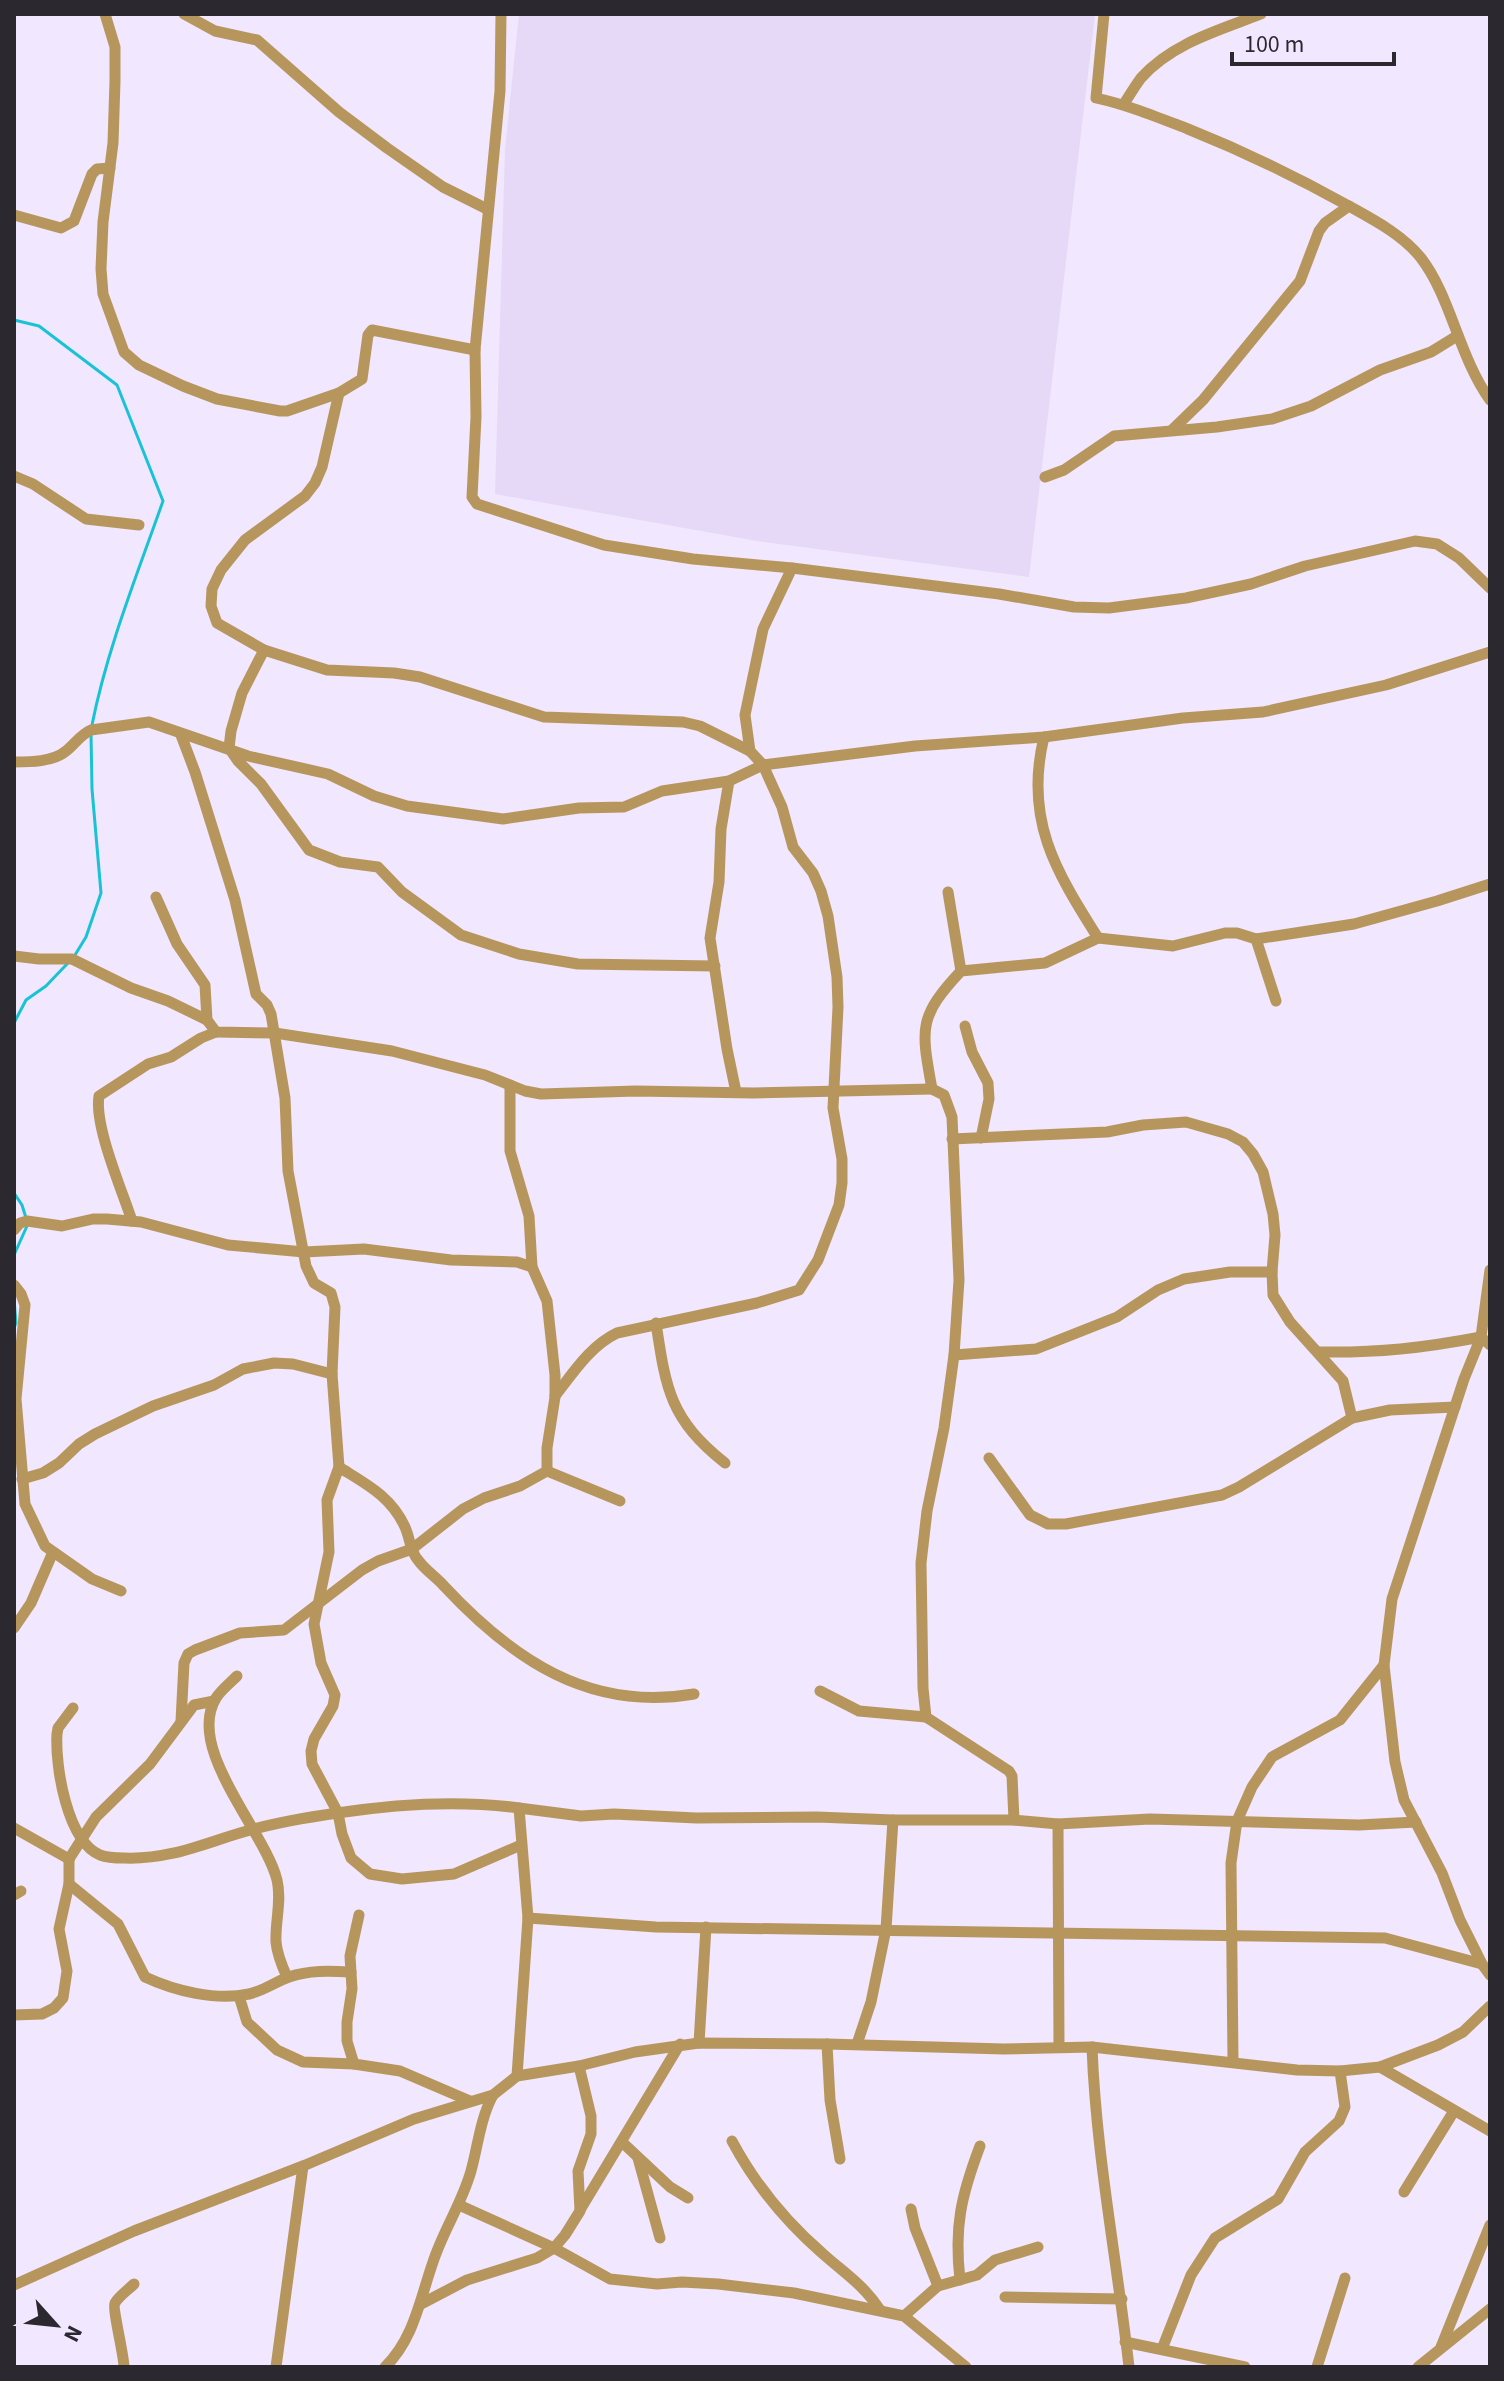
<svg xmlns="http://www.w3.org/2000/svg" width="1504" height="2381" font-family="'Source Sans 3',sans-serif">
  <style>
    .built { fill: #e5d9f7 }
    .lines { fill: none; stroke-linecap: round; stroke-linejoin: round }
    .stream { stroke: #19c3d5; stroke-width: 3 }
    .minor { stroke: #b7965e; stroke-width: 11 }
  </style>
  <rect width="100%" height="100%" fill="#f1e7fe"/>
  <!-- built -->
  <polygon class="built" points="519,14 1095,14 1029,577 757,541 495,494 505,150"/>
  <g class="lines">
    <!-- stream -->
    <g class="stream">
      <path d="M14,320L39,326L117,385L163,501C137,575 107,649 92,725"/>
      <polyline points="75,955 86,937 101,893 92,789 91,733"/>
      <polyline points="14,1023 26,1000 46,986 67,964"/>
      <polyline points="14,1193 22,1205 26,1218"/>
      <polyline points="14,1255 27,1226"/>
      <polyline points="14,1299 16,1323 14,1328"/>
    </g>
    <!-- minor -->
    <g class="minor">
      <polyline points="105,14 115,47 115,81 113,143 103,222 101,269 103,294 124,352 139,365 183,386 217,399 280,411 287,411 339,393 362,379 368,335 372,330 475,350"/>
      <polyline points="184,14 215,31 257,40 339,112 387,148 443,187 487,209"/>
      <polyline points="501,14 500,91 475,350 476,417 472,497 477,504 604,545 693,559 792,568 999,594 1074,607 1109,608 1186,598 1251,584 1305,566 1415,541 1437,544 1459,558 1490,588"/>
      <path d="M1104,14L1096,98C1128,105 1157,117 1188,129C1243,151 1295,176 1347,205C1372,219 1402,234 1421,258C1451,297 1459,357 1490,400"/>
      <path d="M1124,104C1129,96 1135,86 1141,78C1172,43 1220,30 1261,14"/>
      <polyline points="14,215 61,228 74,221 92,174 97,169 110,168"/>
      <polyline points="339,393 322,467 315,483 305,496 245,540 221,570 212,589 211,606 217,623 264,650 327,670 394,673 420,677 544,717 683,722 700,726 750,751"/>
      <polyline points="1172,430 1203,400 1300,281 1319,231 1325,223 1349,206"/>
      <polyline points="14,476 33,484 86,519 139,525"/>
      <polyline points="1045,477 1064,470 1114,436 1217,427 1272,419 1311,406 1380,370 1431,352 1457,336"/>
      <polyline points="264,650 242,693 231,731 229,748 238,761 261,784 309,850 340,862 378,867 402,892 461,935 519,954 578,964 715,966"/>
      <polyline points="181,735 195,772 235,900 256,994 267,1005 271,1014 285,1098 288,1171 306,1266 314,1283 331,1293 335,1307 332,1374 339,1467 327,1500 329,1552 314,1624 321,1663 335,1695 333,1706 314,1739 311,1751 312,1764 338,1813 342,1834 351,1858 370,1874 402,1879 454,1874 521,1845"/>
      <path d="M1044,737C1024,819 1055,870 1098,938"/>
      <path d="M14,762C30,762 53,762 66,751C75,744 80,735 91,730L149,722L248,756L328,774L374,796L407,806L503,819L579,808L624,807L662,791L729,781L763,765L915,746L1044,737L1183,718L1263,712L1386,685L1490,652"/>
      <polyline points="729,781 721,829 719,882 710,938 727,1049 736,1092"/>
      <polyline points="948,892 961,971"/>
      <polyline points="156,897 177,944 205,985 207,1020 216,1032 275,1033 392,1051 485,1075 525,1091 541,1094 636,1091 754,1093 932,1089"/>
      <polyline points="1256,939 1354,924 1437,901 1490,884"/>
      <polyline points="14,956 39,959 72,959 131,988 168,1001 207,1020"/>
      <polyline points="965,1026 972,1052 988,1083 989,1099 981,1138"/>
      <polyline points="510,1085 510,1151 529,1216 532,1267"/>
      <polyline points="952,1139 1107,1132 1143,1125 1186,1122 1228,1134 1243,1142 1253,1154 1263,1172 1273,1214 1275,1235 1272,1272 1273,1295 1290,1322 1343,1381 1352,1418 1390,1410 1455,1407"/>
      <path d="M132,1221C122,1190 94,1126 99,1096L148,1064L171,1057L201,1038L216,1032"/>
      <polyline points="14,1230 20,1223 27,1221 62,1226 93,1219 107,1219 141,1222 228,1245 304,1252 364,1249 451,1260 517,1262 532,1267 547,1301 555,1375 555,1397 547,1448 547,1471 520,1486 484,1498 463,1509 412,1549 378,1561 362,1570 284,1630 240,1633 195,1650 188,1654 184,1663 181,1721"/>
      <polyline points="1490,1270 1481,1337 1464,1379 1392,1599 1384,1665 1395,1762 1404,1800 1442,1873 1460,1920 1482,1964 1490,1975"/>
      <polyline points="14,1285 21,1294 25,1305 16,1399 25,1504 45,1546 92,1579 121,1591"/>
      <path d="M656,1323C666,1390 670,1419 725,1463"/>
      <path d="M1319,1352C1378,1353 1423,1348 1481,1337L1490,1345"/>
      <polyline points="954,1355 1036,1349 1117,1317 1158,1290 1184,1279 1230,1272 1272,1272"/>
      <path d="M555,1396C573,1373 590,1346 617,1333L757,1303L799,1290L818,1260L839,1205L842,1183V1159L833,1108L838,1007L837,977L828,916L821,891L813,873L793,847L782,807L763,765L750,751L745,715L763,629L792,568"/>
      <polyline points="989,1458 1030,1515 1048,1524 1066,1524 1222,1495 1239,1487 1352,1418"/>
      <path d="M339,1467C366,1484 391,1496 405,1527C410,1538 410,1551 418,1560C425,1570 436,1577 444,1586C512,1659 589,1712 694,1694"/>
      <polyline points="547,1471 620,1501"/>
      <polyline points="22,1479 43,1473 59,1463 79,1444 95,1434 153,1406 214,1385 243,1369 274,1363 293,1364 332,1374"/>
      <polyline points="14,1628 31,1603 53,1552"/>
      <path d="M237,1676C230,1683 221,1690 216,1698C185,1749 265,1831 277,1880C282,1901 275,1921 276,1942C277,1954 282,1966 287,1977"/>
      <polyline points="820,1691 859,1711 926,1717"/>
      <path d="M73,1708L58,1728L57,1734C55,1766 67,1841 100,1855C108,1858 116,1858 124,1858C173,1860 208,1841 254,1829C280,1822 310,1817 337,1813C396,1804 460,1800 519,1808L528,1918L517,2076"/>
      <polyline points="519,1808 581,1816 614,1814 696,1818 817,1817 893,1820 1014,1820 1058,1824 1150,1819 1359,1825 1416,1822"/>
      <path d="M1014,1820L1012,1776L1009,1771L926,1717L923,1688L921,1563L927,1511L944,1428L954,1355L959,1280L952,1117L944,1095L932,1089C921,1028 918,1017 961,971L1045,963L1098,938L1173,946L1225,933H1237L1256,939L1276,1001"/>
      <polyline points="1058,1824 1059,2047"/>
      <polyline points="14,1828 69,1859 96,1817 150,1764 194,1705 214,1701"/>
      <path d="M69,1884L118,1924L145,1977C175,1991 216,2001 249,1994C263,1991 275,1982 289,1977C309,1970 330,1971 351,1972"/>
      <polyline points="14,1895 21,1891"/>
      <polyline points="359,1915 350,1956 352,1989 347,2022 347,2041 354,2064 400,2071 470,2101"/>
      <polyline points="528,1918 656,1927 1385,1938 1482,1964"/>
      <polyline points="239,1996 247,2022 277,2050 303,2062 354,2064"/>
      <polyline points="14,2015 42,2014 54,2008 63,1998 67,1971 59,1929 69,1884 69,1859"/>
      <polyline points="699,2043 706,1927"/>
      <polyline points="827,2044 830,2100 840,2159"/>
      <polyline points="857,2044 871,2002 886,1929 893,1820"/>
      <path d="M1092,2047C1096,2155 1117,2260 1129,2367"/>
      <polyline points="1233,2061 1231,1863 1237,1821 1252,1787 1272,1757 1340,1720 1384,1665"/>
      <polyline points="1380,2067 1490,2131"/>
      <path d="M732,2141C755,2184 785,2221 822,2253C843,2272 865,2286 880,2310"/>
      <polyline points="623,2143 670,2187 688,2198"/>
      <polyline points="638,2158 660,2238"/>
      <polyline points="1404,2192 1454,2111"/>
      <polyline points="459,2205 554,2248 610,2279 657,2284 682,2282 718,2284 794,2293 904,2316 966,2367"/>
      <polyline points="911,2209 915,2228 938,2286"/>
      <polyline points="580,2210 680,2044"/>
      <path d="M960,2280C954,2227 961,2196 980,2146"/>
      <polyline points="14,2285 134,2231 303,2166 414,2119 493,2095 517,2076 579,2066 635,2052 699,2043 827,2044 1004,2049 1092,2047 1297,2070 1340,2071 1380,2067 1438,2045 1463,2032 1490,2006"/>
      <polyline points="1005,2297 1122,2299"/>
      <polyline points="421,2304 467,2280 537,2258 554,2248 565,2235 580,2211 578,2171 591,2134 591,2116 579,2066"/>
      <polyline points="904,2316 938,2286 977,2275 995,2260 1038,2247"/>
      <polyline points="1125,2342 1245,2367"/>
      <polyline points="1441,2347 1490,2225"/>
      <polyline points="1162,2349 1191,2275 1215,2238 1278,2199 1305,2152 1339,2121 1345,2107 1340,2071"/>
      <path d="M124,2367C124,2355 112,2308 115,2303C119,2296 128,2290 134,2284"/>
      <polyline points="276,2367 303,2166"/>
      <path d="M385,2367C414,2339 420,2299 433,2262C443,2231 462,2203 471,2171C478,2146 480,2119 493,2095"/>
      <polyline points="1317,2367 1345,2278"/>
      <polyline points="1418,2367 1490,2309"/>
    </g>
  </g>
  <!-- border -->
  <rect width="1504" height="2381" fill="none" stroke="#2b2830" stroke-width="32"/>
  <!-- north arrow -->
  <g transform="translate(56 2325) rotate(117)" stroke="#f1e7fe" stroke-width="6" paint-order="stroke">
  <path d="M0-6L14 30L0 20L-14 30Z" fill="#2b2830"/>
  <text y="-12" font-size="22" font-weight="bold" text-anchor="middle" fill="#2b2830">N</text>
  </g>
  <!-- scale -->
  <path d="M1232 52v12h162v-12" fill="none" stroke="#2b2830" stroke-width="4"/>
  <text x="1244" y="52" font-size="24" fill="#2b2830" stroke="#f1e7fe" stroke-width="6" paint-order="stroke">100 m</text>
</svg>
